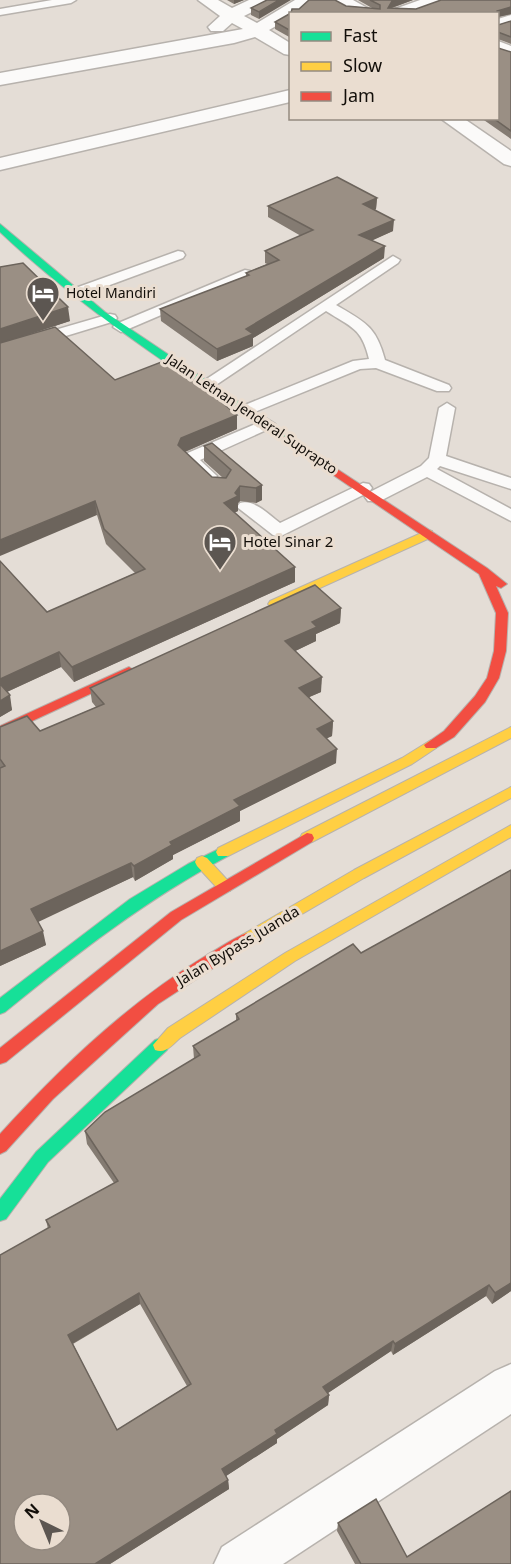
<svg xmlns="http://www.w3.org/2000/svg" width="511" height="1564" font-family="'Noto Sans',sans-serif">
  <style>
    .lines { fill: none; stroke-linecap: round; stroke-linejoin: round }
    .lane-casing { stroke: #b7b2ad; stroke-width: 3 }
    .street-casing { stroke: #b7b2ad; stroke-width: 3 }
    .fast-casing { stroke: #b7b2ad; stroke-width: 2 }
    .slow-casing { stroke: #b7b2ad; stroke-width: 2 }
    .jam-casing { stroke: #b7b2ad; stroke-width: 2 }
    .lane { fill: #fbfaf9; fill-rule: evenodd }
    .street { fill: #fbfaf9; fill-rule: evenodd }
    .fast { fill: #16e098; fill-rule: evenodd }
    .slow { fill: #ffcf43; fill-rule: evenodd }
    .jam { fill: #f24e42; fill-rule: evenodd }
    .wall { fill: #847b72; fill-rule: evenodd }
    .shaded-wall { fill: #6c645c }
    .building { fill: #9a8f84; stroke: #6c645c; stroke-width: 1.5; fill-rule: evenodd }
    .labels { text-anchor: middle; stroke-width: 6; stroke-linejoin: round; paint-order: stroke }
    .far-poi-label { font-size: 14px; fill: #120e09; stroke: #eaddd0; text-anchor: start }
    .far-street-label { font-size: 14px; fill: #120e09; stroke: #eaddd0 }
    .poi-label { font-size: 15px; fill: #120e09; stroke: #eaddd0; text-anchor: start }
    .street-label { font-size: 15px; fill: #120e09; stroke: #eaddd0 }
  </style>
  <rect width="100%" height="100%" fill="#e4ddd6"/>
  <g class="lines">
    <!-- lane casing -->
    <g class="lane-casing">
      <g id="lane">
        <polygon points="52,0 76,0 71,3 0,15 0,9"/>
        <polygon points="178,251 183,252 185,255 183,258 80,296 70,296 68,293 70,290"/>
        <path d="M393,256L400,260L398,263L336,305C365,322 376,326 385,360L449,385L451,388L449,391H437L376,368L360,369L252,413H240L238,410L240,407L353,361L369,359C362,328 351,327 326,311L213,387H201L199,384Z"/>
        <polygon points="245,270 250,271 252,274 250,277 126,330 121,332 113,327 116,324"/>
        <polygon points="110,314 115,315 117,318 115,321 0,356 0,346"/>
        <polygon points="447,403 455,408 446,456 511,478 511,489 440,466 437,469 511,509 511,521 427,477 380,501 368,501 365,497 368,493 421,466 429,458 439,408"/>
        <polygon points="267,419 275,424 273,427 200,460 217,476 214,480 202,480 181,459 183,455"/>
        <path d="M363,483L369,484L372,488L369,492L279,537L273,535L237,507L240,503C255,499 269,515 280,523Z"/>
      </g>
    </g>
    <!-- street casing -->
    <g class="street-casing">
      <g id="street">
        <polygon points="198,0 218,0 232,8 249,0 270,0 268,4 244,16 257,23 295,0 314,0 297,14 290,14 290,18 269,30 290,43 290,55 284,54 255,37 234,43 0,85 0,73 243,29 232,23 223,31 211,31 208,27 220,16"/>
        <path d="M331,0H353L378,14C362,14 342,14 331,0Z"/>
        <polygon points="420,0 444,0 442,4 415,14 390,14 392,10"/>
        <polygon points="511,15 511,26 498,30 498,19"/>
        <polygon points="498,41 511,46 511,59 498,53"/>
        <polygon points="290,90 290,102 0,170 0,158"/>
        <polygon points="440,118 463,118 511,151 511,166 504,164"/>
        <polygon points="511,1364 511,1414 283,1564 214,1564 222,1547 495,1371"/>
      </g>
    </g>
    <!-- fast casing -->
    <g class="fast-casing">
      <g id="fast">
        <path d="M0,224L105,312L291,437V441H283C185,376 86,313 0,232Z"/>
        <path d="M223,847L228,848L230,852L228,856C147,899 76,954 5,1012L0,1014V998L130,899L188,864Z"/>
        <polygon points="161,1038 167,1040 169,1045 167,1050 48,1162 6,1219 0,1221 0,1199 36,1152 155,1040"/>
      </g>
    </g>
    <!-- slow casing -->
    <g class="slow-casing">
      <g id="slow">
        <polygon points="428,530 432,531 432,537 278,607 274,608 268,604 270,601"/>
        <polygon points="511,727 511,738 312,842 302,842 300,838 302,834"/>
        <polygon points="431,740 436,742 438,745 436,748 412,764 228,856 218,856 216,852 218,848 402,758"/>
        <polygon points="511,787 511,798 364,878 252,943 247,945 242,943 240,939 242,935 354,870"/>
        <path d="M511,825V837L295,961L180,1038C172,1045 166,1054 155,1050L153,1045L168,1028L285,953Z"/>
        <polygon points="202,856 207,858 230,883 232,887 230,891 220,891 197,866 195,862 197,858"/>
      </g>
    </g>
    <!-- jam casing -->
    <g class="jam-casing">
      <g id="jam">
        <polygon points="287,436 487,568 507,584 501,588 496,586 508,613 506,651 499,678 485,702 454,737 436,748 426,748 424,745 444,731 475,696 487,678 494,651 496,613 479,574 283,441 283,437"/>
        <polygon points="129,667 135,671 133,674 0,736 0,726"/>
        <polygon points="307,833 312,834 314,838 312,842 181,920 6,1062 0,1064 0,1048 171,912"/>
        <path d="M247,933L252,935L254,939L252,943L158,1004L53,1099L6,1151L0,1154V1134C61,1067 129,1002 207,955C220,948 233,938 247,933Z"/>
      </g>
    </g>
    <!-- lane -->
    <use href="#lane" class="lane"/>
    <!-- street -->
    <use href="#street" class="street"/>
    <!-- fast -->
    <use href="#fast" class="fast"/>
    <!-- slow -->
    <use href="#slow" class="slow"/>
    <!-- jam -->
    <use href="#jam" class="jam"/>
  </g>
  <!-- wall -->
  <g class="wall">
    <polygon points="227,0 244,0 234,4"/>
    <polygon points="267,0 259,19 251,15 251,8"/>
    <polygon points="358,0 413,0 392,8 416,9 511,0 511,14 498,17 291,14 291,38 275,29 275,22 299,9 346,6 372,8"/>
    <polygon points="511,21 511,44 498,39 498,48 511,52 511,139 481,118 498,118 498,25"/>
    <polygon points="377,198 376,209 375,210 393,231 372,240 384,258 253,338 253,346 217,361 161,321 160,309 246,276 246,273 267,264 265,263 265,251 301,236 268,217 268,206"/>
    <polygon points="0,267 70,321 27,335 115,380 237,429 185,452 212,477 223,478 204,461 204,446 262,485 262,500 256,503 240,501 238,503 238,511 234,513 295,567 295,582 74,682 61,667 7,692 12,710 0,717 0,561 47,612 135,573 106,544 97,515"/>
    <polygon points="341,608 340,623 316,634 316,641 295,651 321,692 309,697 333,721 332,736 327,738 336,763 240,811 240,821 173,855 173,859 135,881 133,877 38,921 46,945 0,966 0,727 40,731 96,707 92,702 90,688"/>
    <path d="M511,870V1291L492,1304L486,1296L393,1355L391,1351L328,1393L329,1395L328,1405L277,1439V1443L226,1476L228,1480L229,1489L110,1564H0L48,1229L46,1220L114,1183L87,1144L85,1131L194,1059L193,1046L236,1021V1014L361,953ZM140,1304L187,1386L117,1430L73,1344Z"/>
    <polygon points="338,1523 407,1557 511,1564 355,1564 337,1531"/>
  </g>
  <!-- shaded-wall -->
  <g class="shaded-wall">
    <polygon points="234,0 244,0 234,4"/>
    <polygon points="279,0 291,0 259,19 259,12"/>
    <polygon points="395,0 413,0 391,8 388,8 392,1"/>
    <polygon points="511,7 511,14 498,17 497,11"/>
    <polygon points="377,198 376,209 362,215 363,204"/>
    <polygon points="394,220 393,231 358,247 359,235"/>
    <polygon points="385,246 384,258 253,338 253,346 217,361 217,349 246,329"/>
    <polygon points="68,307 70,321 0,344 0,329"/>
    <polygon points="237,415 237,429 182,453 178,445 181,438"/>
    <polygon points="262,485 262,500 256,503 256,488"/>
    <polygon points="240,486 240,501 238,503 238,511 224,517 224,503 235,493"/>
    <polygon points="95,501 97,515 0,556 0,540"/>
    <polygon points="295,567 295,582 74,682 72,667"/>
    <polygon points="341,608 340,623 316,634 316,641 285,656 285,641 312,622"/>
    <polygon points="59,652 61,667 0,695 0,679"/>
    <polygon points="322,677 321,692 298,702 299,688"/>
    <polygon points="10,695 12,710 0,717 0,701"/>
    <polygon points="333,721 332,736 317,743 317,729"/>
    <polygon points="337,749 336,763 240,811 240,821 173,855 173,859 135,881 134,866 170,842 234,800"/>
    <polygon points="131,863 133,877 34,924 31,909"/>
    <polygon points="43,931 46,945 0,966 0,951"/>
    <polygon points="511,1283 511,1291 492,1304 495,1293"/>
    <polygon points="489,1285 486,1296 393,1355 395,1344"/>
    <polygon points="139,1293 140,1304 70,1345 68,1335"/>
    <polygon points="393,1341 391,1351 322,1397 323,1387"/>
    <polygon points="329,1395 328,1405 277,1439 277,1443 223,1478 222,1469 275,1430"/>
    <polygon points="228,1480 229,1489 110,1564 95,1564"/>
  </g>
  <!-- building -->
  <g class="building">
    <polygon points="267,0 279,0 259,12 251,8"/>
    <polygon points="309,0 335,0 346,6 380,9 380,5 370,0 395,0 392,1 388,8 416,9 441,0 511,0 511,7 497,11 497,14 291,14 291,31 275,22 291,13 292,9 299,9"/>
    <polygon points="511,21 511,37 498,32 498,48 511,52 511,131 493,118 498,118 498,25"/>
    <polygon points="337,177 377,198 363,204 394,220 359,235 385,246 246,329 253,334 217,349 160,309 249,275 246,273 279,260 265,251 313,230 268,206"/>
    <polygon points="23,263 68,307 0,329 0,267"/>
    <polygon points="55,327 115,380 169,359 237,415 181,438 178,445 212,477 226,478 231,470 204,446 212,443 262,485 256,488 240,486 235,493 238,496 224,503 295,567 72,667 59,652 0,679 0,561 47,612 145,569 104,529 95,501 0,540 0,343"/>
    <polygon points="315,585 341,608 312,622 317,627 285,641 322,677 299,688 333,721 317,729 337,749 234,800 240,806 170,842 172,845 134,866 131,863 31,909 43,931 0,951 0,768 5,766 0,759 0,727 27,716 40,731 104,704 90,688"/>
    <polygon points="0,684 10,695 0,701"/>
    <path d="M511,870V1283L495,1293L489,1285L395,1344L393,1341L323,1387L329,1395L275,1430L277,1434L222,1469L228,1480L95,1564H0V1255L50,1227L46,1220L118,1181L85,1131L105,1112L200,1055L193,1046L239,1019L236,1014L353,944L361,953ZM139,1293L191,1384L117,1430L68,1335ZM24,1504H60V1540H24Z"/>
    <polygon points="511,1491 511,1564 361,1564 338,1523 376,1499 407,1557"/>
  </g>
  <!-- icons -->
  <defs>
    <g id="hotel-pin" transform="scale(1.725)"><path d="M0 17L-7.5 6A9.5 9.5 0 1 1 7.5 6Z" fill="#5c5651" stroke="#eaddd0"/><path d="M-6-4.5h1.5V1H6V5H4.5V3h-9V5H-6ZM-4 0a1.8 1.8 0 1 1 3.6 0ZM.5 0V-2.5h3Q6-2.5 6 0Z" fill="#fff"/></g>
  </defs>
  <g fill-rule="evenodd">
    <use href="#hotel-pin" x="43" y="293"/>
    <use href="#hotel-pin" x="220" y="542"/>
  </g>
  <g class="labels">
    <!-- far-poi labels -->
    <g class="far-poi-label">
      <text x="66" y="298">Hotel Mandiri</text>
    </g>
    <!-- far-street labels -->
    <g class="far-street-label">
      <text transform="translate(252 414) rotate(34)" y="5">Jalan Letnan Jenderal Suprapto</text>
    </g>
    <!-- poi labels -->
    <g class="poi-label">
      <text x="243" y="547">Hotel Sinar 2</text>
    </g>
    <!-- street labels -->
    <g class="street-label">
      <text transform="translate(238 946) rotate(-31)" y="5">Jalan Bypass Juanda</text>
    </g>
  </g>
  <!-- legend -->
  <rect x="289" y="12" width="210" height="108" fill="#eaddd0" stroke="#948a80" stroke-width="1.5"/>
  <rect x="301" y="32" width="30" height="9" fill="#16e098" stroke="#948a80" stroke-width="1.5"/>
  <text x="343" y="42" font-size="18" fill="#120e09">Fast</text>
  <rect x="301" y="62" width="30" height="9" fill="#ffcf43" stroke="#948a80" stroke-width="1.5"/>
  <text x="343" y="72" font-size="18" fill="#120e09">Slow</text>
  <rect x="301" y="92" width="30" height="9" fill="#f24e42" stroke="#948a80" stroke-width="1.5"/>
  <text x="343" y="102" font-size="18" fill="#120e09">Jam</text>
  <!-- north arrow -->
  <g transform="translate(42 1522) rotate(317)"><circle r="28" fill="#eaddd0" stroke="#948a80" stroke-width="1.5"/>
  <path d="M0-4.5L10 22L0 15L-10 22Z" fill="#5c5651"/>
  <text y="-9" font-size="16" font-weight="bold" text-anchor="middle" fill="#120e09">N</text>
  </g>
</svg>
